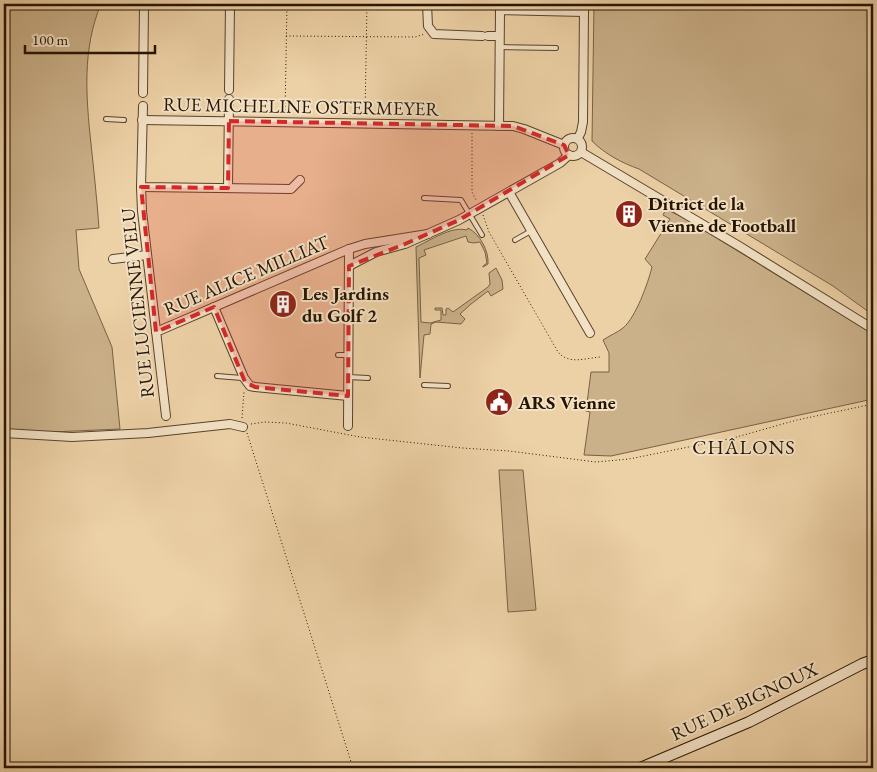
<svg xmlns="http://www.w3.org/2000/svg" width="877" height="772" font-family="'EB Garamond',serif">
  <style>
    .green { fill: #cbb18a; stroke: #786245 }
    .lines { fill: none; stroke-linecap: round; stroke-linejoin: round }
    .lane-casing { stroke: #58432a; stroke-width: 6 }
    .street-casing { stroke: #58432a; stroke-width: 10 }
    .secondary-casing { stroke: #261400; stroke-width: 12 }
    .path { stroke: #261400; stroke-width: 1; stroke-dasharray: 1 2.5; stroke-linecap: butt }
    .lane { stroke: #f3e1c5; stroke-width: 4 }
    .street { stroke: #f3e1c5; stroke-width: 8 }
    .secondary { stroke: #f3e1c5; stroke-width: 10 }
    .marked { fill: #d62828; fill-opacity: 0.2; stroke: #d62828; stroke-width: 4; stroke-dasharray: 10 6; stroke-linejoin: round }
    .labels { text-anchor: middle; stroke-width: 4; stroke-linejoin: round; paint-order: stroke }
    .street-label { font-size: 19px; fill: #261400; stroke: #f3e1c5 }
    .poi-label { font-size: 19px; font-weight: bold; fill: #261400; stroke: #f3e1c5; text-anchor: start }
    .neighbourhood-label { font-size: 20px; letter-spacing: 1px; fill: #261400; stroke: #f3e1c5 }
  </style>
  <rect width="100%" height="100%" fill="#edd1a6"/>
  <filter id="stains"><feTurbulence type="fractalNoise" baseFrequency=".004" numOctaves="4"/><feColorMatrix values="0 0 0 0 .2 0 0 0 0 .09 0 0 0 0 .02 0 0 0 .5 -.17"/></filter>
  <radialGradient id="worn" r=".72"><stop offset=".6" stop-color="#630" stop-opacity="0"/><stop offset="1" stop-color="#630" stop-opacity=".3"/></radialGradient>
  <!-- green -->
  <g class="green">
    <path d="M4,4H101C82,49 86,97 91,144C94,172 97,200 99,228L76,230L79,269L112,347L120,429L52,432L4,430Z"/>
    <path d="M594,4H873V315L833,286L639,169C622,163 605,154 592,141Z"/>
    <path d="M666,209L684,218L873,334V399L611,456L584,455L590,412L586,411L591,372H609V353L603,340C609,336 618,332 623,328C636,317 648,283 652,267L645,259L670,219L663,215Z"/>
    <path d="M468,228C480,234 489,251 488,264L483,267V266L487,263L485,252L480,242L474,243L468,242L466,236L424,250L426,255L419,258L421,322L430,323L441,320V310H435V308H442L443,315H446V309L448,308L453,312L488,287L490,284L489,273L496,268L502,280L503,289L491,296L488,291L471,304L460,314L465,319L461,324L436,322L431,324L430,334L424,335L420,378L416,247C431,240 451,226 467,230Z"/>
    <polygon points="499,470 523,470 536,610 508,612"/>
  </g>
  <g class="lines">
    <!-- lane casing -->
    <g class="lane-casing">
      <g id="lane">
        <polyline points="500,47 556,48"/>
        <polyline points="106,119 124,120"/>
        <polyline points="424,198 461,200 482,235"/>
        <polyline points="515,240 531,231"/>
        <polyline points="338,355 348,355"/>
        <polyline points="217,376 242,378"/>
        <polyline points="348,377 368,378"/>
        <polyline points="424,385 448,386"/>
      </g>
    </g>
    <!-- street casing -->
    <g class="street-casing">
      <g id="street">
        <polyline points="427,4 428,26 434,34 482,36"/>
        <polyline points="488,36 499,36"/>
        <polyline points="229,90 230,4"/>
        <polyline points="143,93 144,4"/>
        <polyline points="143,106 141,187 291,189 300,180"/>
        <polyline points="142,120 513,126 524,129 564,145"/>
        <polyline points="499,126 500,10 584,12"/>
        <circle cx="573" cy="147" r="9"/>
        <polyline points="578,138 581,132 583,122 584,9"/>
        <polyline points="581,152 739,246 873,329"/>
        <polyline points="141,187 142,211 166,416"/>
        <polyline points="228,188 229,99"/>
        <polyline points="509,192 590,333"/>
        <polyline points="113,259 147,255"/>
        <polyline points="349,266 376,252 405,244 459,220 560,163 569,155"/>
        <polyline points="214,307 244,378 250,386 255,387 348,396"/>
        <polyline points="156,332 349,249 365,244 428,234"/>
        <polyline points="348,426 349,249"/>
        <polyline points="4,433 72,437 148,433 230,424 243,427"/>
      </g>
    </g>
    <!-- secondary casing -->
    <g class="secondary-casing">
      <polyline id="secondary" points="640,768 749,722 862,664 873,660"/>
    </g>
    <!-- path -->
    <g class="path">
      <polyline points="286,36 415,37 425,34"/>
      <polyline points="285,114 287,4"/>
      <polyline points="365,115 367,4"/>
      <polyline points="472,133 472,192 476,200"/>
      <path d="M483,215L489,232L558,352C569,365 585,358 601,357"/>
      <polyline points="242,418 244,392"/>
      <polyline points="251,424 265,422 286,423 360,437 462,448 509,451 596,462 629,459 733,438 797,420 873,404"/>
      <polyline points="247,433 353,768"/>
      <path d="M873,472C869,498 868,526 873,552"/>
    </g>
    <!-- lane -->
    <use href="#lane" class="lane"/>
    <!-- street -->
    <use href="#street" class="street"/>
    <!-- secondary -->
    <use href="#secondary" class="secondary"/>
  </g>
  <!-- marked area -->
  <path class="marked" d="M229,121L513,126L564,145L569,155L459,220L405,244L349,266L348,396L255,387L245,382L214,307L156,332L141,187L228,188Z"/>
  <!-- icons -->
  <defs>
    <g id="building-disc" transform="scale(1.4375)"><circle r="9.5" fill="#8f2418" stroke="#f3e1c5"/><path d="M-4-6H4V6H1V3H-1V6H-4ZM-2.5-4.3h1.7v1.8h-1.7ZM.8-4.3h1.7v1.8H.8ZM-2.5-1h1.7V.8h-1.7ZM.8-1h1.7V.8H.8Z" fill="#fff"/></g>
    <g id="civic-disc" transform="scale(1.4375)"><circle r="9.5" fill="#8f2418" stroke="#f3e1c5"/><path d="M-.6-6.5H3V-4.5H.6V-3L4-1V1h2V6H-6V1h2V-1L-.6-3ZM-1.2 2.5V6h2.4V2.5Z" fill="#fff"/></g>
  </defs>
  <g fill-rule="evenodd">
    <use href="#building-disc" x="629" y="214"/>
    <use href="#building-disc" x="283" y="304"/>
    <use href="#civic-disc" x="499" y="402"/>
  </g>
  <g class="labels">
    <!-- street labels -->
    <g class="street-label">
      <text transform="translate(301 106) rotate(1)" y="7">RUE MICHELINE OSTERMEYER</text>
      <text transform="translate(246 275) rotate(-23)" y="7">RUE ALICE MILLIAT</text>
      <text transform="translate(137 303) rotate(-96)" y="7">RUE LUCIENNE VELU</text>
      <text transform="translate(744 701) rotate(-25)" y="7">RUE DE BIGNOUX</text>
    </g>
    <!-- poi labels -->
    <g class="poi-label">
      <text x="648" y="210">Ditrict de la<tspan x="648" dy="22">Vienne de Football</tspan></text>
      <text x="302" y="300">Les Jardins<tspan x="302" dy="22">du Golf 2</tspan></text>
      <text x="518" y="409">ARS Vienne</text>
    </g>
    <!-- neighbourhood labels -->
    <g class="neighbourhood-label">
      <text x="744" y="454">CHÂLONS</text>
    </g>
  </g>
  <!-- margin -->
  <rect width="877" height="772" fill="none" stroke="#edd1a6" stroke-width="20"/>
  <rect x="5" y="5" width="867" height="762" fill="none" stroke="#261400" stroke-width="2.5"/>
  <rect x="10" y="10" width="857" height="752" fill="none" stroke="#261400"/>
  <!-- scale -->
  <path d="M25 45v8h130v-8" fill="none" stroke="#261400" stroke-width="2.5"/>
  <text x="32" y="45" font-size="15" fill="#261400" stroke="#f3e1c5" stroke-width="4" paint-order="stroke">100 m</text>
  <rect width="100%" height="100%" filter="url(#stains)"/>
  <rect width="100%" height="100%" fill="url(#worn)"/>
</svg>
